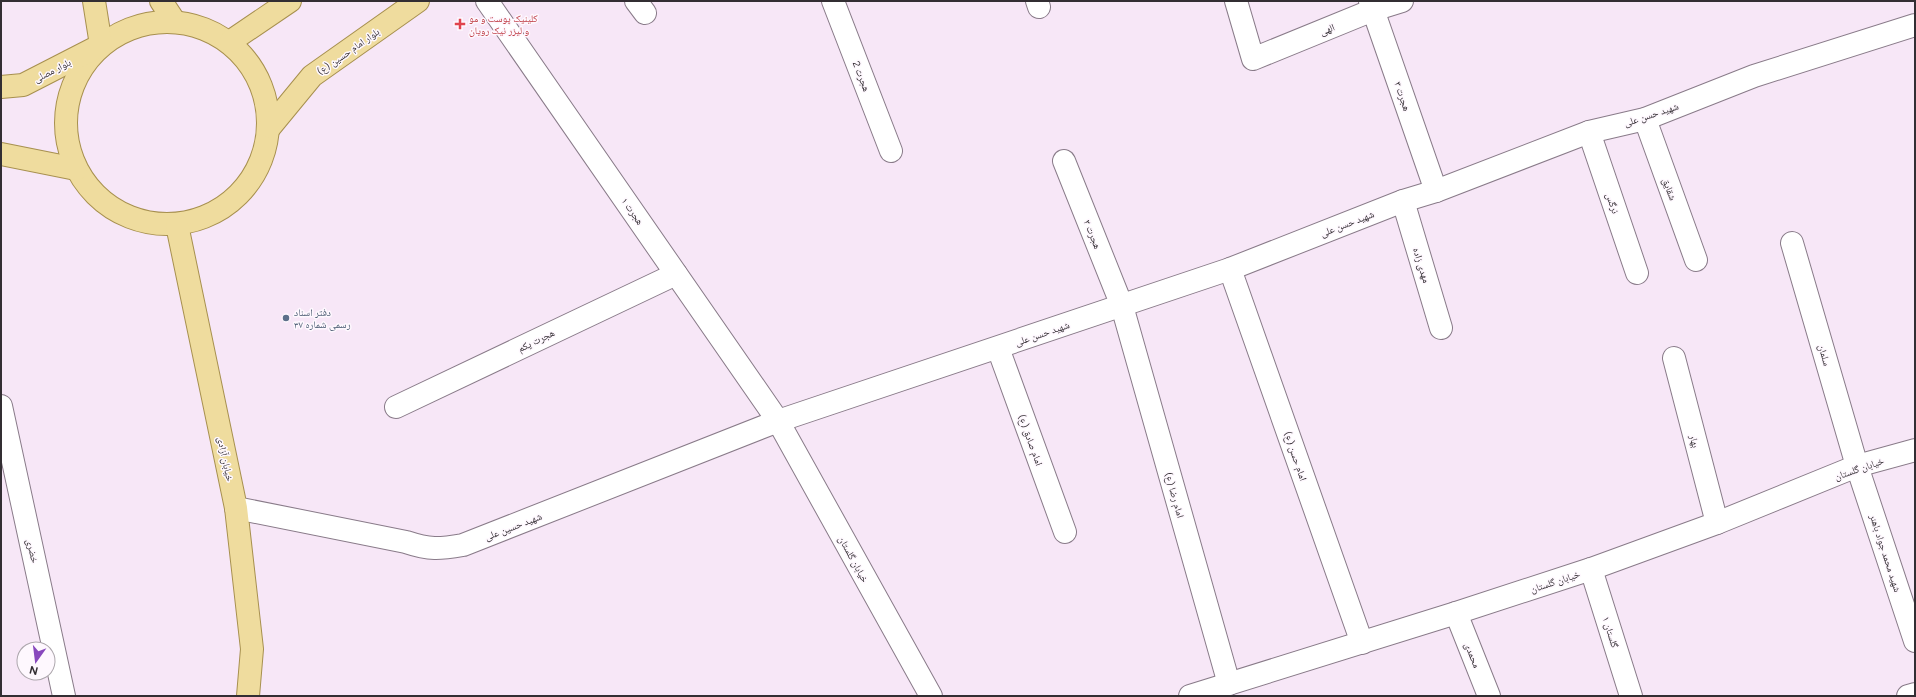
<svg xmlns="http://www.w3.org/2000/svg" width="1916" height="697" font-family="Figtree,'Noto Naskh Arabic',sans-serif">
  <style>
    .lines { fill: none; stroke-linecap: round; stroke-linejoin: round }
    .minor-casing { stroke: #897b89; stroke-width: 24 }
    .major-casing { stroke: #a7904f; stroke-width: 24 }
    .minor { stroke: #fff; stroke-width: 22 }
    .major { stroke: #efdc9e; stroke-width: 22 }
    .health-dot { fill: #e0444e; stroke: #fef8fe; stroke-width: 1.5 }
    .service-dot { fill: #5c6f8a; stroke: #fef8fe; stroke-width: 1.5 }
    .labels { text-anchor: middle; stroke-width: 3; stroke-linejoin: round; paint-order: stroke }
    .health-label { font-size: 10px; fill: #be3a42; stroke: #fef8fe; text-anchor: start }
    .street-label { font-size: 10px; fill: #332e33; stroke: #fef8fe }
    .service-label { font-size: 10px; fill: #4e5e75; stroke: #fef8fe; text-anchor: start }
  </style>
  <rect width="100%" height="100%" fill="#f7e7f7"/>
  <g class="lines">
    <!-- minor casing -->
    <g class="minor-casing">
      <g id="minor">
        <polyline points="487,1 778,421 931,696"/>
        <polyline points="636,1 645,13"/>
        <polyline points="833,1 891,151"/>
        <polyline points="1037,1 1039,7"/>
        <polyline points="1236,1 1253,59 1373,10 1402,1"/>
        <polyline points="1370,1 1436,191"/>
        <polyline points="1645,119 1696,260"/>
        <polyline points="1589,132 1637,273"/>
        <polyline points="1064,161 1122,306 1229,684"/>
        <polyline points="1403,201 1441,328"/>
        <polyline points="1792,243 1857,466 1915,641"/>
        <polyline points="1230,269 1362,643"/>
        <polyline points="998,348 1065,532"/>
        <polyline points="1674,358 1717,523"/>
        <polyline points="1,406 64,696"/>
        <polyline points="396,407 676,274"/>
        <path d="M236,508L406,542C430,550 439,549 463,545L778,421L1230,269L1403,201L1436,191L1589,132L1645,119L1754,76L1915,25"/>
        <polyline points="1591,569 1631,696"/>
        <polyline points="1456,613 1489,696"/>
        <polyline points="1190,696 1456,613 1591,569 1717,523 1857,466 1915,450"/>
        <polyline points="1908,696 1915,694"/>
      </g>
    </g>
    <!-- major casing -->
    <g class="major-casing">
      <g id="major">
        <polyline points="161,1 175,22"/>
        <circle cx="167" cy="123" r="101"/>
        <polyline points="231,41 290,1"/>
        <polyline points="1,87 23,85 101,45 94,1"/>
        <polyline points="270,127 312,76 418,1"/>
        <polyline points="1,154 76,169"/>
        <polyline points="177,225 236,508 252,649 248,696"/>
      </g>
    </g>
    <!-- minor -->
    <use href="#minor" class="minor"/>
    <!-- major -->
    <use href="#major" class="major"/>
  </g>
  <!-- markers -->
  <path class="health-dot" d="M458 18h4v4h4v4h-4v4h-4v-4h-4v-4h4z"/>
  <circle class="service-dot" cx="286" cy="318" r="4"/>
  <g class="labels">
    <!-- health labels -->
    <g class="health-label">
      <text x="469" y="22">کلینیک پوست و مو<tspan x="469" dy="12">و لیزر نیک رویان</tspan></text>
    </g>
    <!-- street labels -->
    <g class="street-label">
      <text transform="translate(1327 29) rotate(-22)" y="4">الهی</text>
      <text transform="translate(348 51) rotate(-35)" y="4">بلوار امام حسین (ع)</text>
      <text transform="translate(52 70) rotate(-27)" y="4">بلوار مصلی</text>
      <text transform="translate(862 76) rotate(69)" y="4">هجرت 2</text>
      <text transform="translate(1403 96) rotate(71)" y="4">هجرت ۳</text>
      <text transform="translate(1651 114) rotate(-18)" y="4">شهید حسن علی</text>
      <text transform="translate(1670 189) rotate(70)" y="4">شقایق</text>
      <text transform="translate(1613 203) rotate(71)" y="4">نرگس</text>
      <text transform="translate(633 211) rotate(55)" y="4">هجرت ۱</text>
      <text transform="translate(1347 223) rotate(-21)" y="4">شهید حسن علی</text>
      <text transform="translate(1093 234) rotate(68)" y="4">هجرت ۲</text>
      <text transform="translate(1422 265) rotate(73)" y="4">مهدی زاده</text>
      <text transform="translate(1042 333) rotate(-19)" y="4">شهید حسن علی</text>
      <text transform="translate(536 340) rotate(-26)" y="4">هجرت یکم</text>
      <text transform="translate(1825 355) rotate(74)" y="4">سلمان</text>
      <text transform="translate(1031 440) rotate(70)" y="4">امام صادق (ع)</text>
      <text transform="translate(1695 441) rotate(75)" y="4">بهار</text>
      <text transform="translate(1296 456) rotate(71)" y="4">امام حسن (ع)</text>
      <text transform="translate(226 459) rotate(78)" y="4">خیابان آزادی</text>
      <text transform="translate(1859 468) rotate(-19)" y="4">خیابان گلستان</text>
      <text transform="translate(1175 495) rotate(74)" y="4">امام رضا (ع)</text>
      <text transform="translate(513 526) rotate(-21)" y="4">شهید حسین علی</text>
      <text transform="translate(33 551) rotate(77)" y="4">خضری</text>
      <text transform="translate(1886 553) rotate(72)" y="4">شهید محمد جواد باهنر</text>
      <text transform="translate(854 559) rotate(61)" y="4">خیابان گلستان</text>
      <text transform="translate(1555 581) rotate(-18)" y="4">خیابان گلستان</text>
      <text transform="translate(1611 632) rotate(73)" y="4">گلستان ۱</text>
      <text transform="translate(1473 655) rotate(68)" y="4">محمدی</text>
    </g>
    <!-- service labels -->
    <g class="service-label">
      <text x="294" y="316">دفتر اسناد<tspan x="294" dy="12">رسمی شماره ۳۷</tspan></text>
    </g>
  </g>
  <!-- border -->
  <rect width="1916" height="697" fill="none" stroke="#332e33" stroke-width="4"/>
  <!-- north arrow -->
  <g transform="translate(36 661) rotate(194)"><circle r="19" fill="#fef8fe" stroke="#ada7ad"/>
  <path d="M0-3L7 15L0 10L-7 15Z" fill="#8848bd"/>
  <text y="-6" font-size="11" font-weight="bold" text-anchor="middle" fill="#332e33">N</text>
  </g>
</svg>
